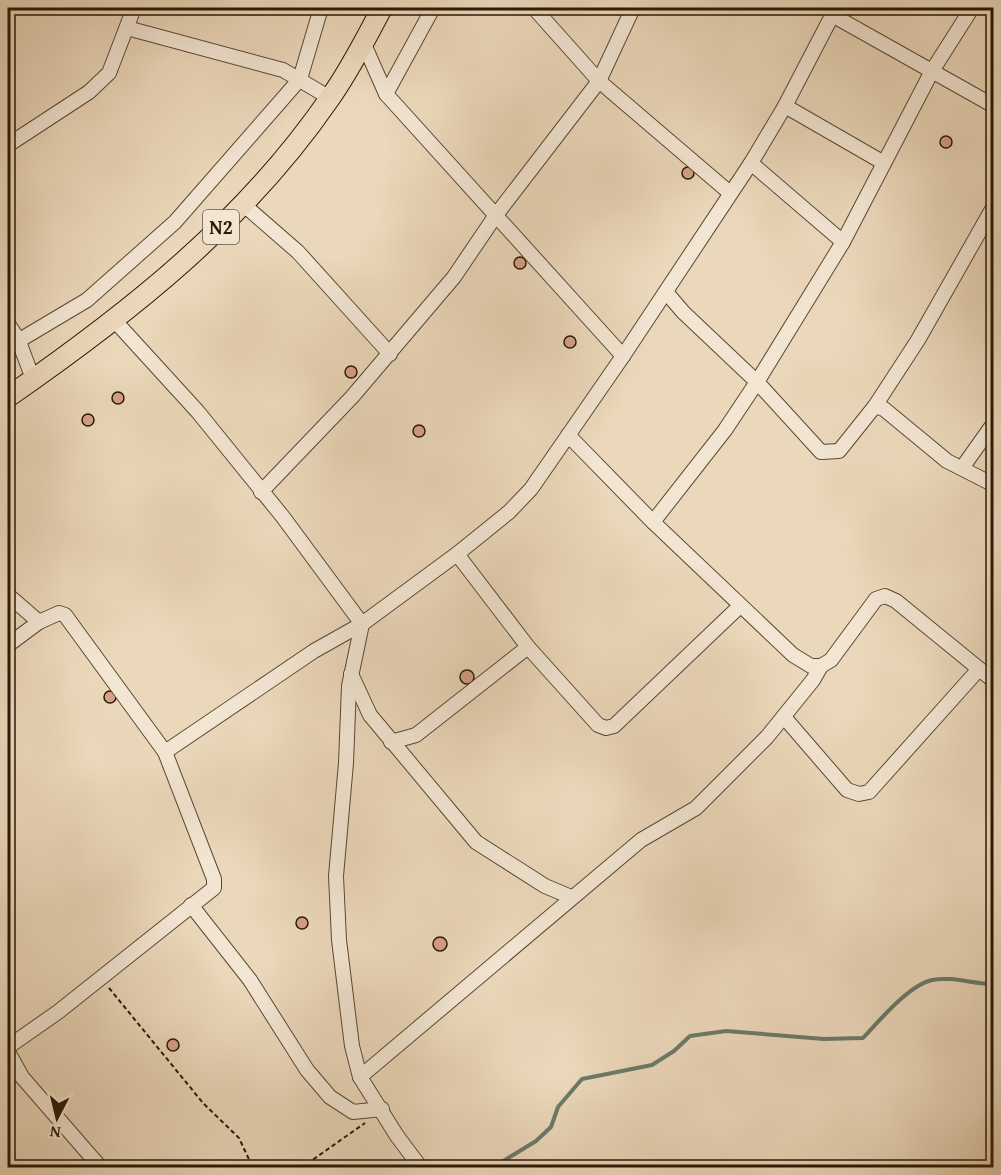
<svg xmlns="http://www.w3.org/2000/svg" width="1001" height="1175" font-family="'Gentium Book Plus',serif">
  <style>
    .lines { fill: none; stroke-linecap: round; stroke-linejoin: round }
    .stream { stroke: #6b7a69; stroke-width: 4 }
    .building { fill: #d6a286; stroke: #281904; stroke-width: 1.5 }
    .minor-casing { stroke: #594832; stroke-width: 16 }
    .highway-casing { stroke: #281904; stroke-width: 22 }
    .path { stroke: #281904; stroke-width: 2; stroke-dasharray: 4.5 3; stroke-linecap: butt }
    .minor { stroke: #f2e5d2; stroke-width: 14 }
    .highway { stroke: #ebd7ba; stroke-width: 20 }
    .labels { text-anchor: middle; stroke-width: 4.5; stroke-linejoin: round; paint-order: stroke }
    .shield { fill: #f2e5d2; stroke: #655642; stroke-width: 1.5 }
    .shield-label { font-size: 20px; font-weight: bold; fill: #281904 }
  </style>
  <rect width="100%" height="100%" fill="#ebd7ba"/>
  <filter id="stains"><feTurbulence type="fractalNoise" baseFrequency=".00333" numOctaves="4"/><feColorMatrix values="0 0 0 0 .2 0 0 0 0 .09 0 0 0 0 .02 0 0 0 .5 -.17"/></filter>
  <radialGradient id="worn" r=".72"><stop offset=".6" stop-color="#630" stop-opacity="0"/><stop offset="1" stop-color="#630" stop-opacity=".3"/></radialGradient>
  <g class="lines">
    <!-- stream -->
    <path class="stream" d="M492,1168L536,1141L551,1127L558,1107L582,1079L652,1065L674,1051L690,1036L726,1031L824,1039L863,1038C879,1021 909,985 932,980C952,976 973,984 994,984"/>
  </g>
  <!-- building -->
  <g class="building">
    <circle cx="946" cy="142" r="6"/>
    <circle cx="688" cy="173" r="6"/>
    <circle cx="520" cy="263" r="6"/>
    <circle cx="570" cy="342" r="6"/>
    <circle cx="351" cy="372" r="6"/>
    <circle cx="118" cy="398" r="6"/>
    <circle cx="88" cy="420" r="6"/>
    <circle cx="419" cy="431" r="6"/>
    <circle cx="467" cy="677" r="7"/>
    <circle cx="110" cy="697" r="6"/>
    <polygon points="8,722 14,728 8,735"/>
    <circle cx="302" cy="923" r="6"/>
    <circle cx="440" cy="944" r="7"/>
    <circle cx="173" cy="1045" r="6"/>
  </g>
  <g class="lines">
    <!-- minor casing -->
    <g class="minor-casing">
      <g id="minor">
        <polyline points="534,8 599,81 730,193"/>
        <polyline points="832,15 994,106"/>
        <polyline points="127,28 283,70 330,98"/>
        <polyline points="363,42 386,94 623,356"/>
        <polyline points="386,94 433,8"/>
        <polyline points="785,106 884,163"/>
        <polyline points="8,145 89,92 109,73 134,8"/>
        <polyline points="751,163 843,242"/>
        <polyline points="244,205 298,252 390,354"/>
        <polyline points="666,292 683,312 757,382 821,452 839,451 875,406 884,409 947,461 994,485"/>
        <polyline points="115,321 198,412 283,517 362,624 349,686 346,763 336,876 339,940 352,1046 360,1077 397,1136 421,1168"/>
        <polyline points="8,324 18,339 33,379"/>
        <polyline points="8,347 87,300 175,222 300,79 321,8"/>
        <polyline points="875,406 918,340 994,206"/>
        <polyline points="568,435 653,522 793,655 811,666 821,666 831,660 876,599 885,596 896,601 994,681"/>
        <polyline points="962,468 994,423"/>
        <polyline points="261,492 352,397 454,277 496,215 599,81 633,8"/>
        <polyline points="653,522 725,430 757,382 843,242 932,71 972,8"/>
        <polyline points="457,554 528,647 598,725 606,728 614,726 740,606"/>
        <polyline points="8,595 39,622 8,645"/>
        <polyline points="39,622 59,613 65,615 165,752 314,651 362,624 457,554 509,512 531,489 623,356 751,163 785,106 836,8"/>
        <polyline points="351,674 370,715 476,842 545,886 571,897"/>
        <polyline points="784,717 847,790 859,794 869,792 979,669"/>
        <polyline points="391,742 416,735 528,647"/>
        <polyline points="191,905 250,980 307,1070 330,1097 353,1112 382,1109"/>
        <polyline points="8,1047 58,1012 214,888 214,879 165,752"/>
        <polyline points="8,1052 22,1077 101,1168"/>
        <polyline points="360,1077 641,840 696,808 767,737 813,680 821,666"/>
      </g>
    </g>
    <!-- highway casing -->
    <g class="highway-casing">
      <path id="highway" d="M8,397C129,313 245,222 330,98C350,70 366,38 382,8"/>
    </g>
    <!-- path -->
    <g class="path">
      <polyline points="109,988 203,1103 239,1138 253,1168"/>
      <polyline points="301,1168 365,1123"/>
    </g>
    <!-- minor -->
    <use href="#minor" class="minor"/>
    <!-- highway -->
    <use href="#highway" class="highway"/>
  </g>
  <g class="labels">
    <!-- shield labels -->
    <rect class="shield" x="203" y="210" width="36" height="34" rx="4.5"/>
    <g class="shield-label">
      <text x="221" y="234">N2</text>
    </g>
  </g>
  <!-- margin -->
  <rect width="1001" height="1175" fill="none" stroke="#ebd7ba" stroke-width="30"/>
  <rect x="9" y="9" width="983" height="1157" fill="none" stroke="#281904" stroke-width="3"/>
  <rect x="15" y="15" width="971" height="1145" fill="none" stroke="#281904" stroke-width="1.5"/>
  <!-- north arrow -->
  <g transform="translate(57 1118) rotate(187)" stroke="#f2e5d2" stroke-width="4.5" paint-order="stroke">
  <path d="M0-4.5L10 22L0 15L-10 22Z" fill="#281904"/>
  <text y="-9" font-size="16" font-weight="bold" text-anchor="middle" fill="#281904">N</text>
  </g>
  <rect width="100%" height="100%" filter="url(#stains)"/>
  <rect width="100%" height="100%" fill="url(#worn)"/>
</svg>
